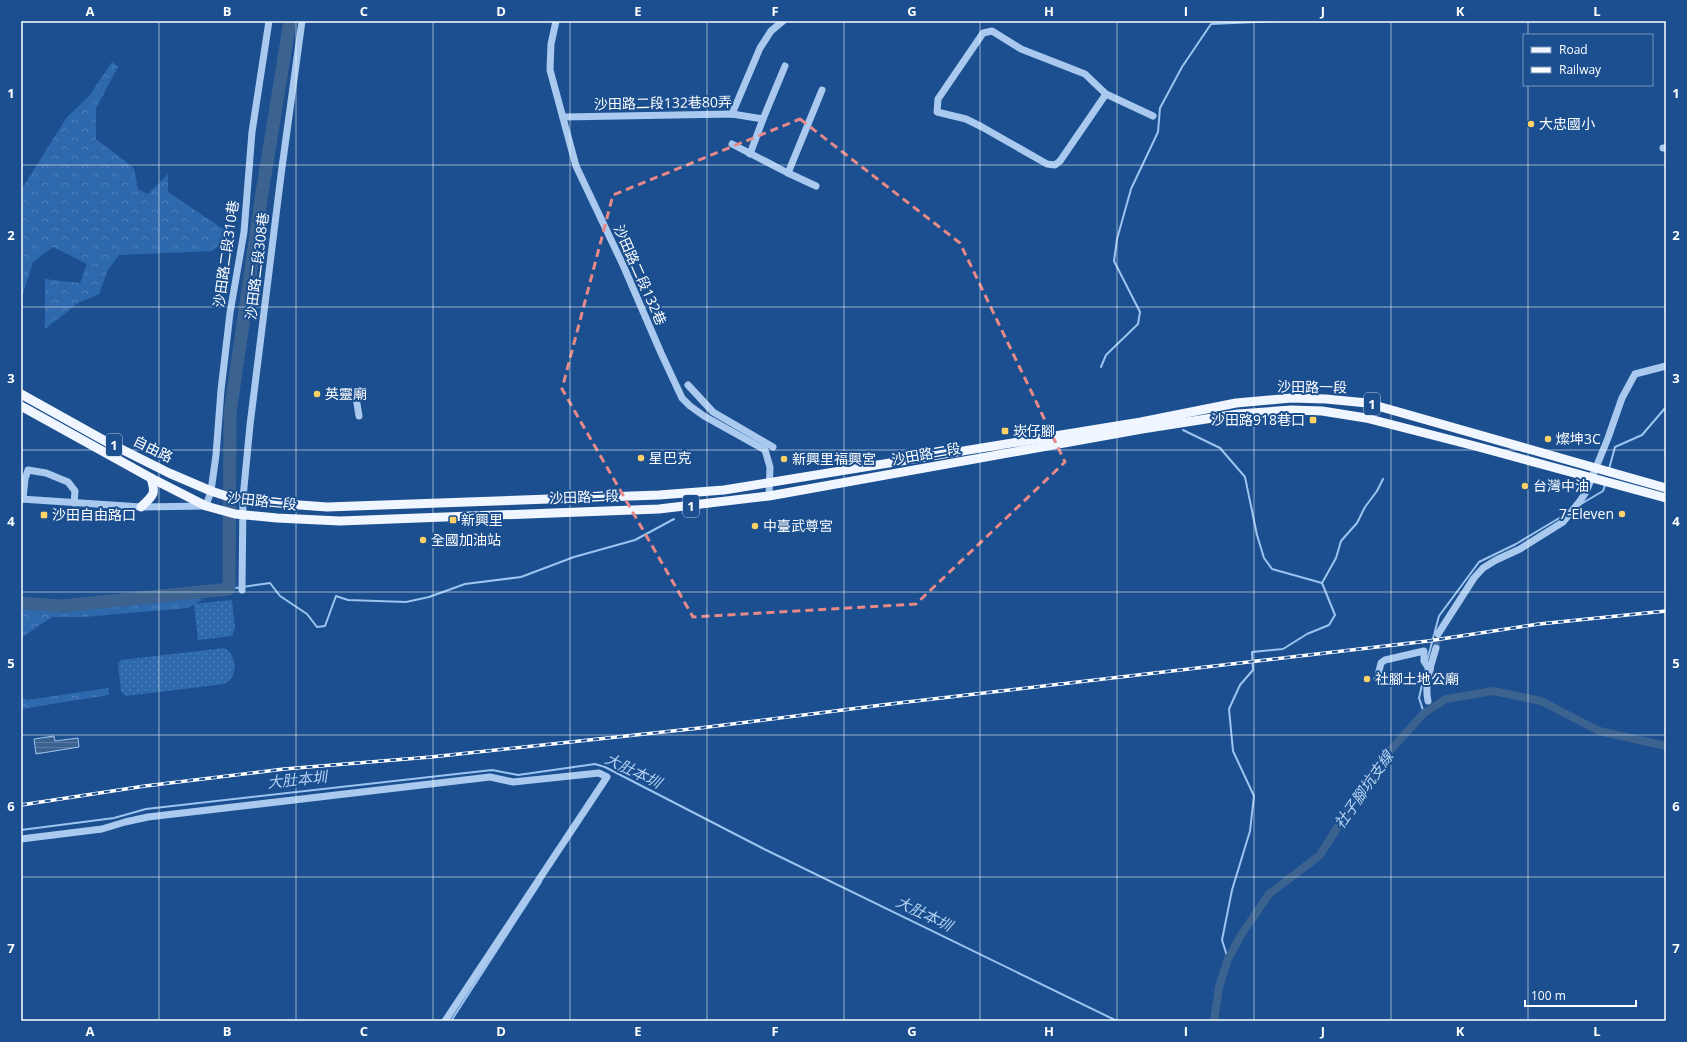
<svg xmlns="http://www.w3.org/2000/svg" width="1687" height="1042" font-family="'Open Sans','Noto Sans TC',sans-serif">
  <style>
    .forest { fill: url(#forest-crowns) }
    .garden { fill: url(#garden-dots) }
    .water { fill: url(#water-rules); stroke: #9cc4f0 }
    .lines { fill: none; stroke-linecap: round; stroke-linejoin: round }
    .stream { stroke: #9cc4f0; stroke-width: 2 }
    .canal { stroke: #3c6290; stroke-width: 8 }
    .river { stroke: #3c6290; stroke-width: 13 }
    .minor-tunnel { stroke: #3d69a0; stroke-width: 7; stroke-dasharray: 7 3.5; stroke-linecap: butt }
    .minor { stroke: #a9c9ee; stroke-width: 7 }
    .major { stroke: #f0f6ff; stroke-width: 9 }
    .rail-casing { stroke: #fff; stroke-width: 3.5 }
    .rail { stroke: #1b4f8f; stroke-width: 2; stroke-dasharray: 6; stroke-linecap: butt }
    .marked { fill: none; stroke: #e88989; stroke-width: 3; stroke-dasharray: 8 5; stroke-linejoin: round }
    .grid { fill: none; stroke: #fff; stroke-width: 1; stroke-opacity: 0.55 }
    .poi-dot { fill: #ffd166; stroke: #1b4f8f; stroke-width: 1.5 }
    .labels { text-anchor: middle; stroke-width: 4; stroke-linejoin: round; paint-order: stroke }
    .shield { fill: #1b4f8f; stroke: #bbcadd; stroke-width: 1 }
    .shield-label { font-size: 13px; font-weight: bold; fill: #fff }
    .street-label { font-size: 14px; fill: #fff; stroke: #1b4f8f }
    .poi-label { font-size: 14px; fill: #fff; stroke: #1b4f8f; text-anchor: start }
    .water-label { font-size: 15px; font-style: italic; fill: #b5d3f5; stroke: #1b4f8f }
    .neatline { fill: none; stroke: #fff; stroke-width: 1.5 }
    .grid-label { font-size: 13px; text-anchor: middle; font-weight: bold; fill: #fff }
  </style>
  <defs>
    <pattern id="forest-crowns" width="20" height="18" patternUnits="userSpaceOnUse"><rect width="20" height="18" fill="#2e69ad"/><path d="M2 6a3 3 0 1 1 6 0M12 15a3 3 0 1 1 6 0" fill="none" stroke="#4d80b9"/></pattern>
    <pattern id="garden-dots" width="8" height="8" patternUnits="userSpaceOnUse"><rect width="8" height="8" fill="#2e69ad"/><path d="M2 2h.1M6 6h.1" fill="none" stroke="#4d80b9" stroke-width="1.8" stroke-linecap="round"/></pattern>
    <pattern id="water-rules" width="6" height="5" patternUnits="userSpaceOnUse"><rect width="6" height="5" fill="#3c6290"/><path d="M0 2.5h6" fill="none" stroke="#597aa1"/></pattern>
  </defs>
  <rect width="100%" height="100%" fill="#1b4f8f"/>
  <!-- forest -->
  <g class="forest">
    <polygon points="112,62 118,67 96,108 96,139 134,168 138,189 148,194 168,174 168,192 229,233 213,251 119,255 108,270 99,294 78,303 45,329 45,279 80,283 87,264 53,247 33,262 21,300 21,190 67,117 89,96"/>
    <polygon points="189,591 202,600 188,608 84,617 52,617 21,638 21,605 45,607"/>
    <polygon points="108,688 109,695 21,709 21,697 27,700"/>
  </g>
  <!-- garden -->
  <g class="garden">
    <polygon points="232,600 235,628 232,636 198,640 194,604"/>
    <path d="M224,648C233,652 237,665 233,675C232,679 227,682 224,684L126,696L121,692L118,664L121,660Z"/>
  </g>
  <!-- water -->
  <polygon class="water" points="54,736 55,741 78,738 79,747 36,754 34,739"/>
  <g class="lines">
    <!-- stream -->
    <g class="stream">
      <polyline points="1101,367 1106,355 1138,324 1140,312 1114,261 1117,239 1131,189 1158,132 1160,108 1182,67 1211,24 1277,21"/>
      <polyline points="1183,430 1220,448 1245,477 1257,535 1264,558 1272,569 1322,583 1335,615 1329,625 1307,634 1283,649 1252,652 1253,670 1240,685 1229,709 1233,751 1254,796 1250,831 1232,890 1222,940 1228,959"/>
      <polyline points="1609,469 1615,447 1642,435 1666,407"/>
      <polyline points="1581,504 1603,491 1605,485"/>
      <polyline points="1322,583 1336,558 1341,541 1357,523 1365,507 1377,491 1383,479"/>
      <polyline points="229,589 270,583 280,596 307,614 317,627 325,626 336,596 348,600 406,602 429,597 465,584 521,577 574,557 635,540 674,519"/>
      <polyline points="1427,661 1439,616 1479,562 1516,544 1566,514"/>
      <polyline points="1424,713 1419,698 1426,668"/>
      <polyline points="21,830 114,818 146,809 492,770 518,775 595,764 605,767 764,849 1117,1021"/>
      <polyline points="451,1021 541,882"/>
    </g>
    <!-- canal -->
    <polyline class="canal" points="1214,1021 1219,987 1228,959 1241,935 1269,894 1320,855 1377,765 1424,713 1446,699 1493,691 1541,701 1599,731 1666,746"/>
    <!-- river -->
    <polyline class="river" points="21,603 61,606 229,589 230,413 262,193 290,21"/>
    <!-- minor-tunnel -->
    <polyline class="minor-tunnel" points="1436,648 1438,634"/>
    <!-- minor -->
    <g class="minor">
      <polyline points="556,21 551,44 550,70 576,166 623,265 661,353 682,398 690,406 704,416 765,450 770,467 769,496"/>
      <polyline points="1106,94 1060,161 1055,165 1047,164 982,127 966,119 937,112 938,99 983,33 992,31 1021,49 1085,74 1106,94 1153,116"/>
      <polyline points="732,114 760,48 771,31 783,21"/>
      <polyline points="563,117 732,114 763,119"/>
      <polyline points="732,144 788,173 816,186"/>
      <polyline points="1663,148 1666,148"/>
      <polyline points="750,154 763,119 785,66"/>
      <polyline points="788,173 822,90"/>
      <polyline points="688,385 713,412 773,447"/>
      <polyline points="355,391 359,416"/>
      <polyline points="21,499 141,507 206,506 211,491 216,455 221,390 230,313 244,232 252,132 269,21"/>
      <polyline points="23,499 25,479 28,470 46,473 68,482 75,491 74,503"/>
      <polyline points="242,590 243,498 250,425 281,175 302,21"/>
      <polyline points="1438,634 1474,578 1483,568 1496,560 1520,549 1563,522 1580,501 1586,492 1608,438 1622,398 1635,374 1666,366"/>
      <polyline points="1377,679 1381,663 1385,660 1424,651 1424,661 1430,670"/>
      <path d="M1428,701C1424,683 1431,666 1436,648"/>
      <polyline points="21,839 102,829 125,822 148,817 490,777 513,782 599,773 607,777 445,1021"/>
    </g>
    <!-- major -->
    <g class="major">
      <polyline points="21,394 107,442 169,473 211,491 226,496 286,504 327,507 659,495 724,490 1141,422 1236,403 1291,398 1326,399 1367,403 1666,488"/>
      <polyline points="21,406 151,478 206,506 235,514 277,518 340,521 659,509 769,496 1142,429 1238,414 1291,410 1322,411 1366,418 1475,446 1666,498"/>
      <path d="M141,507C154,495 156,494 151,478"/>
    </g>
    <!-- rail casing -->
    <g class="rail-casing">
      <polyline id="rail" points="21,805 145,786 284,769 431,757 700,728 890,704 1428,641 1539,624 1666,611"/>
    </g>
    <!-- rail -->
    <use href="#rail" class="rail"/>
  </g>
  <!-- marked area -->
  <path class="marked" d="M800,119L960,243L1065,462L916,604L693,617L562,389L613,195Z"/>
  <!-- grid -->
  <path class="grid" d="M159,21V1021M296,21V1021M433,21V1021M570,21V1021M707,21V1021M844,21V1021M980,21V1021M1117,21V1021M1254,21V1021M1391,21V1021M1528,21V35M1528,85V1021M21,165H1666M21,307H1666M21,450H1666M21,592H1666M21,735H1666M21,877H1666"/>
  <!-- markers -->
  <g class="poi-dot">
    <circle cx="1531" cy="124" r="4"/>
    <circle cx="317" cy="394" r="4"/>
    <rect x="1309" y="416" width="8" height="8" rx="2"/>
    <rect x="1001" y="427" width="8" height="8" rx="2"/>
    <circle cx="1548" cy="439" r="4"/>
    <circle cx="641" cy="458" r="4"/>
    <circle cx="784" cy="459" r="4"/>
    <circle cx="1525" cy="486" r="4"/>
    <circle cx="1622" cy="514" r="4"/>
    <rect x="40" y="511" width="8" height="8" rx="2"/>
    <rect x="449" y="516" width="8" height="8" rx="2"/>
    <circle cx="755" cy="526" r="4"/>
    <circle cx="423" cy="540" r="4"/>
    <circle cx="1367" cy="679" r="4"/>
  </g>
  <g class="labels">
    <!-- shield labels -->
    <g class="shield">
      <rect x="1364" y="393" width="16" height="22" rx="3"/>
      <rect x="106" y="434" width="16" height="22" rx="3"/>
      <rect x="683" y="495" width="16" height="22" rx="3"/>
    </g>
    <g class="shield-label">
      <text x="1372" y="409">1</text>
      <text x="114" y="450">1</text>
      <text x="691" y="511">1</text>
    </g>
    <!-- street labels -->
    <g class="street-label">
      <text transform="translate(663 103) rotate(-1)" y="5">沙田路二段132巷80弄</text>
      <text transform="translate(226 254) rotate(-82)" y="5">沙田路二段310巷</text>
      <text transform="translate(257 266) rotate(-83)" y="5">沙田路二段308巷</text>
      <text transform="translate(640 275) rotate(66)" y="5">沙田路二段132巷</text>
      <text transform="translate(1312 387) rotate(1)" y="5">沙田路一段</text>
      <text transform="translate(153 449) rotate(26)" y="5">自由路</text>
      <text transform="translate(926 454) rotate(-10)" y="5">沙田路二段</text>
      <text transform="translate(584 497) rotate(-2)" y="5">沙田路二段</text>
      <text transform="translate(262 501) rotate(6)" y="5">沙田路二段</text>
    </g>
    <!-- poi labels -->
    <g class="poi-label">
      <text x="1539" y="129">大忠國小</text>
      <text x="325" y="399">英靈廟</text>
      <text x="1305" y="425" text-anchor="end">沙田路918巷口</text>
      <text x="1013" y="436">崁仔腳</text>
      <text x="1556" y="444">燦坤3C</text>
      <text x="649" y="463">星巴克</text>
      <text x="792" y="464">新興里福興宮</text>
      <text x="1533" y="491">台灣中油</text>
      <text x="1614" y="519" text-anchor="end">7-Eleven</text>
      <text x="52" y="520">沙田自由路口</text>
      <text x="461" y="525">新興里</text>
      <text x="763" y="531">中臺武尊宮</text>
      <text x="431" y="545">全國加油站</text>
      <text x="1375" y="684">社腳土地公廟</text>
    </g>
    <!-- water labels -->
    <g class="water-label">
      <text transform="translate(633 771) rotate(26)" y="5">大肚本圳</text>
      <text transform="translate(297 780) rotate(-6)" y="5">大肚本圳</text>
      <text transform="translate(1364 790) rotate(-55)" y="5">社子腳坑支線</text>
      <text transform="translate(924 914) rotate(26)" y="5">大肚本圳</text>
    </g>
  </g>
  <!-- border -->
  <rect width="1687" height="1042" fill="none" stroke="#1b4f8f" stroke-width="44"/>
  <!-- legend -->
  <rect x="1523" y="34" width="130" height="52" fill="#1b4f8f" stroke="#7695bc"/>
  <rect x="1531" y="47" width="20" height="6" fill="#f0f6ff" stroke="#7695bc"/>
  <text x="1559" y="54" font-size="12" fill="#ffffff">Road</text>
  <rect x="1531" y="67" width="20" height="6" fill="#ffffff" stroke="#7695bc"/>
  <text x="1559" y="74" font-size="12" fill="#ffffff">Railway</text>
  <!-- scale -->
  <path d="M1525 1000v6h111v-6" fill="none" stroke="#ffffff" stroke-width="2"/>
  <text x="1531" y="1000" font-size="12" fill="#ffffff" stroke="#1b4f8f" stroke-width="3" paint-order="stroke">100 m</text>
  <rect x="22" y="22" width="1643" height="998" class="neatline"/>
  <g class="grid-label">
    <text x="90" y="16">A</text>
    <text x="227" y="16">B</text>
    <text x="364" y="16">C</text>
    <text x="501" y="16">D</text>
    <text x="638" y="16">E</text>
    <text x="775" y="16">F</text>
    <text x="912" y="16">G</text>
    <text x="1049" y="16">H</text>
    <text x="1186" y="16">I</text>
    <text x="1323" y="16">J</text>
    <text x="1460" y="16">K</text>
    <text x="1597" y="16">L</text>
    <text x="11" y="98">1</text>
    <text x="1676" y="98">1</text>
    <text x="11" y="240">2</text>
    <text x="1676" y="240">2</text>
    <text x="11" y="383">3</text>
    <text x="1676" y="383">3</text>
    <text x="11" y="526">4</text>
    <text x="1676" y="526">4</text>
    <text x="11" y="668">5</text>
    <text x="1676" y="668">5</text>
    <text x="11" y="811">6</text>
    <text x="1676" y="811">6</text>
    <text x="11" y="953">7</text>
    <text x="1676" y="953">7</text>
    <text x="90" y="1036">A</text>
    <text x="227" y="1036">B</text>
    <text x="364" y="1036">C</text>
    <text x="501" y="1036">D</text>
    <text x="638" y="1036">E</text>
    <text x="775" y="1036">F</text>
    <text x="912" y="1036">G</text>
    <text x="1049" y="1036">H</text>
    <text x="1186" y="1036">I</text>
    <text x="1323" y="1036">J</text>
    <text x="1460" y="1036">K</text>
    <text x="1597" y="1036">L</text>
  </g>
</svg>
